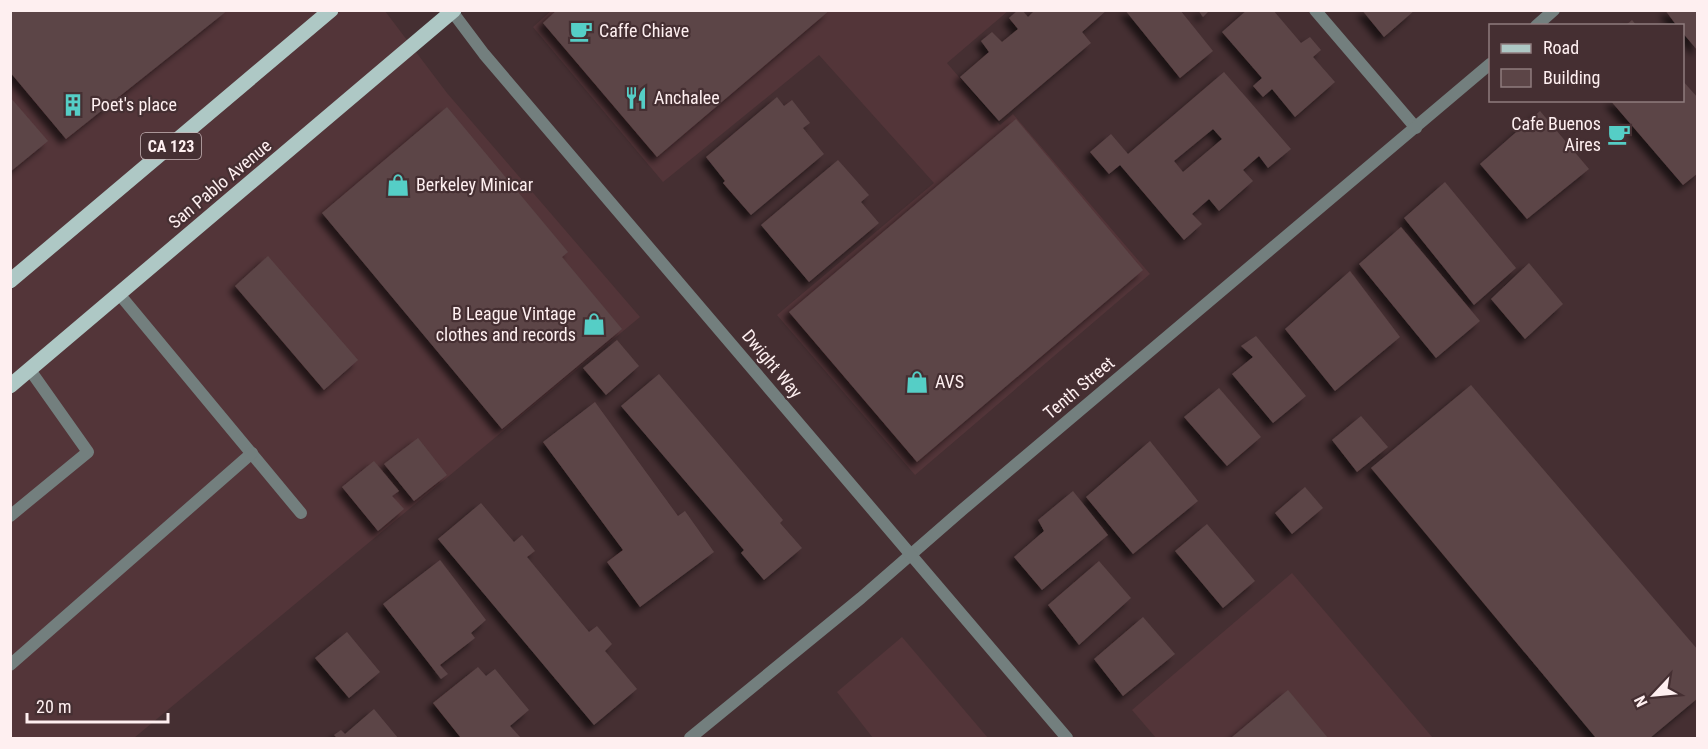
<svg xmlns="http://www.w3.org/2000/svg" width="1708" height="749" font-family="'Roboto Condensed',sans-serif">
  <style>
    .built { fill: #533539 }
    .building { fill: #5c4547; fill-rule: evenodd; filter: url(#shadow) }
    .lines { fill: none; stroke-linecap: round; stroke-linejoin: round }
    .service { stroke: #737f7e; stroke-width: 12 }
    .minor { stroke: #737f7e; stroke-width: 12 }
    .tertiary { stroke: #737f7e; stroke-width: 12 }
    .primary { stroke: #aec8c5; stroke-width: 15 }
    .labels { text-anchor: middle; stroke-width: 4.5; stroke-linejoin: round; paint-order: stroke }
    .shield { fill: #452f32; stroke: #c6b5b7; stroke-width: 1.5 }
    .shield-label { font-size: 16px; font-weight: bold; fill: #feeff0 }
    .poi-label { font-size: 18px; fill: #feeff0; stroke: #452f32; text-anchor: start }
    .street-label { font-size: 18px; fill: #feeff0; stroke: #452f32 }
  </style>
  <defs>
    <filter id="shadow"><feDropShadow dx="-5.5" dy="5.5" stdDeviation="3" flood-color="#0009"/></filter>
  </defs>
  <rect width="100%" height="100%" fill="#452f32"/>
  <!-- built -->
  <g class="built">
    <polygon points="552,10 1008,11 947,63 1000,125 1013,114 1150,274 915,475 777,315 934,183 819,55 663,182 533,27"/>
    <polygon points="10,11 385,11 447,93 640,317 134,738 11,738"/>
    <polygon points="1292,573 1433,738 1156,738 1132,710"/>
    <polygon points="902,637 988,738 873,738 837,692"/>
  </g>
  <!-- building -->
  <g class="building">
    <polygon points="10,10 228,10 66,139 10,72"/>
    <polygon points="557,10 830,10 657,157 543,23"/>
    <polygon points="1018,10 1022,10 1028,17 1035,10 1107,10 1082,32 1091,43 999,121 960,77 989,52 981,41 992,32 1002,42 1018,29 1009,18"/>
    <polygon points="1125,10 1180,10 1213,51 1180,78"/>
    <polygon points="1198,10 1210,10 1203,17"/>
    <polygon points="1247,10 1273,10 1301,43 1310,37 1321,50 1313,57 1335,82 1295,117 1272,89 1263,97 1253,86 1262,78 1222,32"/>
    <polygon points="1362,10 1415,10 1384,37"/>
    <polygon points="1665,10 1698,10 1698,51 1682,32 1682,26 1677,26"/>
    <polygon points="1632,20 1637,26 1625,26"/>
    <path d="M1224,72L1291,149L1268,168L1259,156L1243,170L1253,181L1219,211L1209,199L1192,214L1202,224L1184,240L1120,165L1109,174L1090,152L1111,134L1128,154ZM1213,129L1222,139L1183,172L1174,161Z"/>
    <polygon points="1682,80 1698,98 1698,173 1683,185 1610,100 1682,100"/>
    <polygon points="10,97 48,141 10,172"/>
    <polygon points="777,97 784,106 792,100 810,123 803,128 824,154 751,215 723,183 725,181 706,157"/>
    <polygon points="447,107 568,252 562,257 622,329 502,429 322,213"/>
    <polygon points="1540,111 1589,169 1527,219 1480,164"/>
    <polygon points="1016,119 1143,270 917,462 789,312"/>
    <polygon points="838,160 869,195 861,202 879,223 809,282 761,225"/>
    <polygon points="1445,182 1516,268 1474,305 1404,218"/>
    <polygon points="1401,227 1480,321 1436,358 1359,264"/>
    <polygon points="268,256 358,360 324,390 235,286"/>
    <polygon points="1529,263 1563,304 1525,339 1491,299"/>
    <polygon points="1350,271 1400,337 1335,391 1285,329"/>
    <polygon points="1256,336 1306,396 1273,423 1232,374 1253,357 1241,346"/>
    <polygon points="617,340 639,366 606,395 583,368"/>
    <polygon points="659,374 783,520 780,523 802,548 764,580 741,553 744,550 621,406"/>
    <polygon points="1471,385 1698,650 1698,698 1650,738 1596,738 1371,468"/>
    <polygon points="1219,388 1261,437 1227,466 1184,417"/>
    <polygon points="595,402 678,516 685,511 714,552 640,607 607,562 623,550 543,442"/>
    <polygon points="1361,416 1388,447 1357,472 1332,440"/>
    <polygon points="418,438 447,475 414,501 384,464"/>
    <polygon points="1150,441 1198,501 1133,554 1086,497"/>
    <polygon points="374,461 399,491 392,496 404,509 378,531 342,487"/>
    <polygon points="1305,487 1323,508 1292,534 1275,513"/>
    <polygon points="1073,491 1108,535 1042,590 1014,557 1044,531 1038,520"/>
    <polygon points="481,503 514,542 522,535 535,551 527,557 589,632 597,626 612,644 605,651 637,689 594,725 438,539"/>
    <polygon points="1207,524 1255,581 1223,608 1175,551"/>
    <polygon points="440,560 486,620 471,633 475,638 440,665 448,674 441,679 383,604"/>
    <polygon points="1099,561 1131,598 1079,645 1048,605"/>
    <polygon points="1143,617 1175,654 1123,696 1094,659"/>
    <polygon points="347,632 380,672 349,698 315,658"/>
    <polygon points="478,667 486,676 495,669 529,710 510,726 521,738 461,738 433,703"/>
    <polygon points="1288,690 1328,738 1231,738"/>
    <polygon points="374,709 398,738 337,738 334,735 341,730 345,734"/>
  </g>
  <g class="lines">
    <!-- service -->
    <g class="service">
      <polyline points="1315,10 1416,128"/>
      <polyline points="120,295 301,513"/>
      <polyline points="10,516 88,452 30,370"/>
      <polyline points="10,665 252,453"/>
    </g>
    <!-- minor -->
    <g class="minor">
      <polyline points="1536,26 1554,10"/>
      <polyline points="690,738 861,598 962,510 1490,64"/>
    </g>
    <!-- tertiary -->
    <polyline class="tertiary" points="451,10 484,54 1067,738"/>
    <!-- primary -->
    <g class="primary">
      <polyline points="10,281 331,10"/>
      <polyline points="10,386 454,10"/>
    </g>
  </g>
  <!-- icons -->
  <defs>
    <g id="cafe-bare" transform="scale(1.8)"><path d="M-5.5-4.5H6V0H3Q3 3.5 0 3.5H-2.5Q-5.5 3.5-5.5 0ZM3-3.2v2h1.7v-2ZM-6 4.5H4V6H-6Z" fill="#55cec6" stroke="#452f32" stroke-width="2.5" paint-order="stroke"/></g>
    <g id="restaurant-bare" transform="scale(1.8)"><path d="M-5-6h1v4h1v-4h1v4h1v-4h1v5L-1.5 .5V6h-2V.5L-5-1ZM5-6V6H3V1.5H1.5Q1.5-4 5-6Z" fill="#55cec6" stroke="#452f32" stroke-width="2.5" paint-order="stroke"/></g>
    <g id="building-bare" transform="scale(1.8)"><path d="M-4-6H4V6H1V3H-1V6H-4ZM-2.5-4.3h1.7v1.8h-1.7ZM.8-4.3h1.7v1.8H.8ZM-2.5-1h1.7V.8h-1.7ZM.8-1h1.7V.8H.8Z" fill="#55cec6" stroke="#452f32" stroke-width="2.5" paint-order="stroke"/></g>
    <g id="shop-bare" transform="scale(1.8)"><path d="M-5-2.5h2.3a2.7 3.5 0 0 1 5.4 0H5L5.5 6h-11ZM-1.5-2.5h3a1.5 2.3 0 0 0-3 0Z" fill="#55cec6" stroke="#452f32" stroke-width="2.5" paint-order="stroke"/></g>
  </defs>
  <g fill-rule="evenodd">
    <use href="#cafe-bare" x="581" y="31"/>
    <use href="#restaurant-bare" x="636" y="98"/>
    <use href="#building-bare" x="73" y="105"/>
    <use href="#cafe-bare" x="1619" y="134"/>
    <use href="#shop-bare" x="398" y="185"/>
    <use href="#shop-bare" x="594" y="324"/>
    <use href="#shop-bare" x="917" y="382"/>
  </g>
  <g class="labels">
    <!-- shield labels -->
    <rect class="shield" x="141" y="133" width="60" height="26" rx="4.5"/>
    <g class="shield-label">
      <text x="171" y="152">CA 123</text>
    </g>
    <!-- poi labels -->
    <g class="poi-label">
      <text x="599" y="37">Caffe Chiave</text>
      <text x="654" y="104">Anchalee</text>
      <text x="91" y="111">Poet's place</text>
      <text x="1601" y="130" text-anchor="end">Cafe Buenos<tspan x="1601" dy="21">Aires</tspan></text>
      <text x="416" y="191">Berkeley Minicar</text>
      <text x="576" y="320" text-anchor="end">B League Vintage<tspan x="576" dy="21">clothes and records</tspan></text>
      <text x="935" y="388">AVS</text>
    </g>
    <!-- street labels -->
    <g class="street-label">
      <text transform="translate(220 184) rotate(-40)" y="6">San Pablo Avenue</text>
      <text transform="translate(772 364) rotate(50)" y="6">Dwight Way</text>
      <text transform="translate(1079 388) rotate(-40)" y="6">Tenth Street</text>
    </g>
  </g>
  <!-- border -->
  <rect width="1708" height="749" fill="none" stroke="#feeff0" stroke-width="24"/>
  <!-- legend -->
  <rect x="1489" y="24" width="195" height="78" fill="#452f32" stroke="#8f7c7e" stroke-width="1.5"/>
  <rect x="1501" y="44" width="30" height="9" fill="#aec8c5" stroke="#8f7c7e" stroke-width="1.5"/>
  <text x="1543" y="54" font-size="18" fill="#feeff0">Road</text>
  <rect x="1501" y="69" width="30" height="18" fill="#5c4547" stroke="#8f7c7e" stroke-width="1.5"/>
  <text x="1543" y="84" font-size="18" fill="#feeff0">Building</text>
  <!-- north arrow -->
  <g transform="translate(1654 695) rotate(244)" stroke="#452f32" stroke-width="4.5" paint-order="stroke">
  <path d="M0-4.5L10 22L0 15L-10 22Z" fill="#feeff0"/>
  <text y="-9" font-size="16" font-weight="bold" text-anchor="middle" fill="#feeff0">N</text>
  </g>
  <!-- scale -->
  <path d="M27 713v9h141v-9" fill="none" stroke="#feeff0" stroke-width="3"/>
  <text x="36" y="713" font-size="18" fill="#feeff0" stroke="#452f32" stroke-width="4.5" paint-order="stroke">20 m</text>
</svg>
